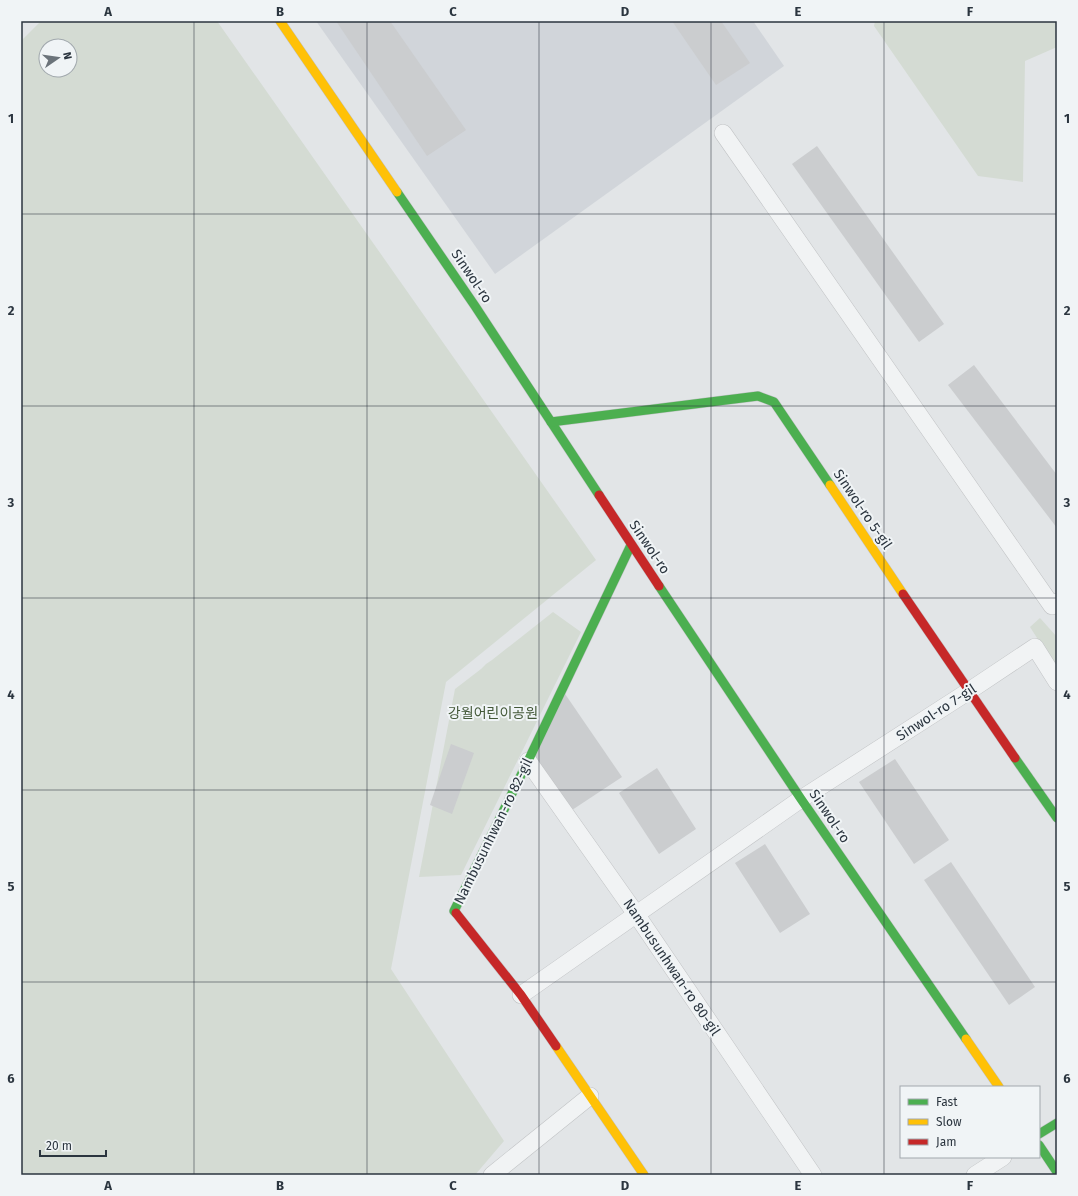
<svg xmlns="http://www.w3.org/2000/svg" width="1078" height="1196" font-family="'Fira Sans','Noto Sans KR',sans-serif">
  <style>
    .built { fill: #d1d5da }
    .green { fill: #d4dbd3; fill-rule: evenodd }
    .building { fill: #cbcdcf }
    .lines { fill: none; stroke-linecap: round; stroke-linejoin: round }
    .street-casing { stroke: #c1c3c5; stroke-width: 18 }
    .fast-casing { stroke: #c1c3c5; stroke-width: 10 }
    .slow-casing { stroke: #c1c3c5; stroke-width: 10 }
    .jam-casing { stroke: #c1c3c5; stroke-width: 10 }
    .street { stroke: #f1f3f4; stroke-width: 17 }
    .fast { stroke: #4caf50; stroke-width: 9 }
    .slow { stroke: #ffc107; stroke-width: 9 }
    .jam { stroke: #c62828; stroke-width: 9 }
    .grid { fill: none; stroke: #2b353f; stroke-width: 1; stroke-opacity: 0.55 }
    .labels { text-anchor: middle; stroke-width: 4; stroke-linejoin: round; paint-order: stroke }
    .street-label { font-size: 14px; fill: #2b353f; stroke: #f0f4f6 }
    .park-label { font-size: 14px; fill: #445939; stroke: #f0f4f6 }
    .neatline { fill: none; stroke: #2b353f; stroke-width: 1.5 }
    .grid-label { font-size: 13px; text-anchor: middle; font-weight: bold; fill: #2b353f }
  </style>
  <rect width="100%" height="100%" fill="#e2e5e7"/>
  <!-- built -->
  <polygon class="built" points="316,21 753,21 784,66 495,274"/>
  <!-- green -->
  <g class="green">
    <path d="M41,21H217L596,560L446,682L391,969L504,1141L475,1175H21V41ZM46,46H70V70H46Z"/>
    <polygon points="875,21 1057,21 1057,47 1025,61 1023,182 978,176 874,26"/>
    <polygon points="553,612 581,632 461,875 419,877 455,689 481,669 486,664 492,660"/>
    <polygon points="1040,618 1057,637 1057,669 1030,627"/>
  </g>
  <!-- building -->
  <g class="building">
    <polygon points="336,21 390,21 466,130 427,156"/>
    <polygon points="672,21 721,21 750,63 716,85"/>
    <polygon points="817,146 944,324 919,342 792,164"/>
    <polygon points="974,365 1057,475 1057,528 948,385"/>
    <polygon points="563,691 622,777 566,814 529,761"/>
    <polygon points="451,744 474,753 452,814 430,805"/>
    <polygon points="895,759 949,840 914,864 859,782"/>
    <polygon points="657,768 696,829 659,854 619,793"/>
    <polygon points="765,844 810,914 780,933 735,863"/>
    <polygon points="951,862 1035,987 1009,1005 924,880"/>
  </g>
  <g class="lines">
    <!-- street casing -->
    <g class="street-casing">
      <g id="street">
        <polyline points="723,133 1052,606 1057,602"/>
        <polyline points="528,761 636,914 813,1175"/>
        <polyline points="521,995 801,799 969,691 1035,647 1057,682"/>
        <polyline points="492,1175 590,1096"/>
        <polyline points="975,1175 1003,1157"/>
      </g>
    </g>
    <!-- fast casing -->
    <g class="fast-casing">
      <g id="fast">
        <polyline points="397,192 475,306 599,495"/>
        <polyline points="551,422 758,396 774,402 830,485"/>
        <polyline points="659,586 801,799 966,1039"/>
        <polyline points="1015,758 1057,818"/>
        <polyline points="456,913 454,911 528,761 631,545"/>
        <polyline points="1039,1134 1057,1123"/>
        <polyline points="1039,1145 1057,1172"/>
      </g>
    </g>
    <!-- slow casing -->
    <g class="slow-casing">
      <g id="slow">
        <polyline points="280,21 397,192"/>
        <polyline points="830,485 903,594"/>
        <polyline points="966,1039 999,1087"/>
        <polyline points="556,1046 644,1175"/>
      </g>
    </g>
    <!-- jam casing -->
    <g class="jam-casing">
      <g id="jam">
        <polyline points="599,495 659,586"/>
        <polyline points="903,594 1015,758"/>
        <polyline points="456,913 521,995 556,1046"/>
      </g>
    </g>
    <!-- street -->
    <use href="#street" class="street"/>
    <!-- fast -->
    <use href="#fast" class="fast"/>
    <!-- slow -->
    <use href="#slow" class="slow"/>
    <!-- jam -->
    <use href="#jam" class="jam"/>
  </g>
  <!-- grid -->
  <path class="grid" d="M194,21V1175M367,21V1175M539,21V1175M711,21V1175M884,21V1175M21,214H1057M21,406H1057M21,598H1057M21,790H1057M21,982H1057"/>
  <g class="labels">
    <!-- street labels -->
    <g class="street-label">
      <text transform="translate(472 276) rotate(56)" y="5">Sinwol-ro</text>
      <text transform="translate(863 509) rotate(56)" y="5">Sinwol-ro 5-gil</text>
      <text transform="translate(650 547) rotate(56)" y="5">Sinwol-ro</text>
      <text transform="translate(936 712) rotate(-33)" y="5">Sinwol-ro 7-gil</text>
      <text transform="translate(830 816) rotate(56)" y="5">Sinwol-ro</text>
      <text transform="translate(493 831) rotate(-64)" y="5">Nambusunhwan-ro 82-gil</text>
      <text transform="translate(672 967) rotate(56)" y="5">Nambusunhwan-ro 80-gil</text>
    </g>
    <!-- park labels -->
    <g class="park-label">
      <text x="493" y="718">강월어린이공원</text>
    </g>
  </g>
  <!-- border -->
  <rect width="1078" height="1196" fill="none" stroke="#f0f4f6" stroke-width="44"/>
  <!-- legend -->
  <rect x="900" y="1086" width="140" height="72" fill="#f0f4f6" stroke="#a1a8ad"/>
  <rect x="908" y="1099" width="20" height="6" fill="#4caf50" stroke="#a1a8ad"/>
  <text x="936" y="1106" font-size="12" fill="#2b353f">Fast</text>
  <rect x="908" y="1119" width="20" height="6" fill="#ffc107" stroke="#a1a8ad"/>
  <text x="936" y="1126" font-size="12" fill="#2b353f">Slow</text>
  <rect x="908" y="1139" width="20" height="6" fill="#c62828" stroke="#a1a8ad"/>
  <text x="936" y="1146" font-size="12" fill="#2b353f">Jam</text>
  <!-- north arrow -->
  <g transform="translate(58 58) rotate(77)"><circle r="19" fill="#f0f4f6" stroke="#a1a8ad"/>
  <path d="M0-3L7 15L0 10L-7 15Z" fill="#6b737a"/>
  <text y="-6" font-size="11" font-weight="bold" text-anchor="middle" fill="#2b353f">N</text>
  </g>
  <!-- scale -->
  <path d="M40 1150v6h66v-6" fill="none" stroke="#2b353f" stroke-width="2"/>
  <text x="46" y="1150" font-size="12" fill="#2b353f" stroke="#f0f4f6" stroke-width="3" paint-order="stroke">20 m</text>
  <rect x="22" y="22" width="1034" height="1152" class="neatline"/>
  <g class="grid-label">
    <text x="108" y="16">A</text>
    <text x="280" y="16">B</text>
    <text x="453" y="16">C</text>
    <text x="625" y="16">D</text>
    <text x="798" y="16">E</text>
    <text x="970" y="16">F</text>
    <text x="11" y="123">1</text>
    <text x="1067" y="123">1</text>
    <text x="11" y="315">2</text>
    <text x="1067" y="315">2</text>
    <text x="11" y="507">3</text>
    <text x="1067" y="507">3</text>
    <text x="11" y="699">4</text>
    <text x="1067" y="699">4</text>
    <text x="11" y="891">5</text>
    <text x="1067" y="891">5</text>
    <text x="11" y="1083">6</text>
    <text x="1067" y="1083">6</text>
    <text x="108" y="1190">A</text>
    <text x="280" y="1190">B</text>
    <text x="453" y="1190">C</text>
    <text x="625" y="1190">D</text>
    <text x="798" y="1190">E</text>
    <text x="970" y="1190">F</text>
  </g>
</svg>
